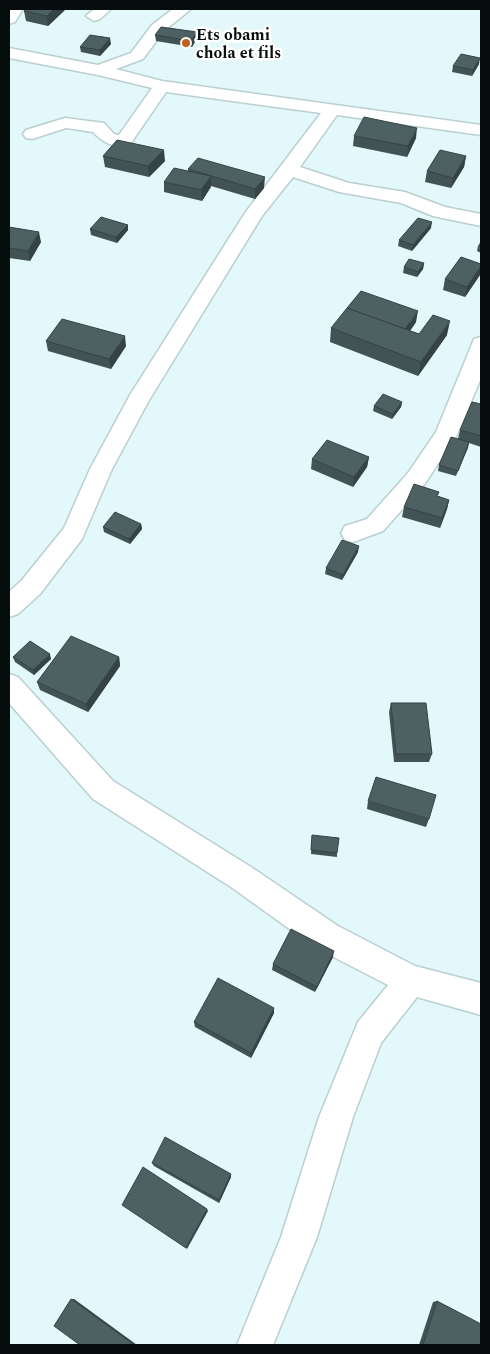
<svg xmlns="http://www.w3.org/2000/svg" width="490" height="1354" font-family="Spectral,serif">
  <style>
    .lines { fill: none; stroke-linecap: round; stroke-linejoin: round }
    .street-casing { stroke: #bacfd1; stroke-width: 3 }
    .street { fill: #fff; fill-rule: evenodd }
    .wall { fill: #425354 }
    .shaded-wall { fill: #364345 }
    .building { fill: #4d6062; stroke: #364345 }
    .poi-dot { fill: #c1611d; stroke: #fff; stroke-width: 2 }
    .labels { text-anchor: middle; stroke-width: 5; stroke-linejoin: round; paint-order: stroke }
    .far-poi-label { font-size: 16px; font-weight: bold; fill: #060d0d; stroke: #fff; text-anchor: start }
  </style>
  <rect width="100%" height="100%" fill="#e2f8fa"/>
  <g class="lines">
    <!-- street casing -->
    <g class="street-casing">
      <g id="street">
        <polygon points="9,9 23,9 15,22 9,24"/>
        <polygon points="94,9 111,9 100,19 94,21 86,16"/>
        <path d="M173,9H191L164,31L143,59L116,69L162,81L481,125V135L337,115L300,167L349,183L405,192L445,207L481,214V226L433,216L401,203L339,192L293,177L262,216L148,402L112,469L82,539L40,594L18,614L9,617V592L22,580L64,528L90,469L130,395L245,213L321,113L166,92L129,146C115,149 102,142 93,132L66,128L32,139L26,138L23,134L26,130L65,118L104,123L114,134L119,135L152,88L98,75L9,58V48L98,65L131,53L152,25Z"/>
        <polygon points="481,337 481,378 457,435 424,485 383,531 353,542 345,540 341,533 345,526 367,519 408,473 436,432 474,339"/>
        <polygon points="9,674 18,677 113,781 251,867 338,926 415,966 481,983 481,1015 417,997 381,1043 353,1117 317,1237 273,1345 237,1345 281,1237 319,1117 358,1022 388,985 316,948 231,887 93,799 9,703"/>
      </g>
    </g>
    <!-- street -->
    <use href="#street" class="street"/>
  </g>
  <!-- wall -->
  <g class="wall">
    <polygon points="66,9 48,26 26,21 24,11"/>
    <polygon points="197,32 197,38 192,47 156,41 155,35"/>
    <polygon points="111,44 100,56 81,52 80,47"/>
    <polygon points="479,64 472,76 452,72 453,66"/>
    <polygon points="354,136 416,138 407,157 353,146"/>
    <polygon points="103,156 165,161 149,177 105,167"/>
    <polygon points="466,156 464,167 451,188 425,182 427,171"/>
    <polygon points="188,169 264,188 255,199 211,186 202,201 164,192 164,182 188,171"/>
    <polygon points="128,225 128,230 117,243 91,235 90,229"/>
    <polygon points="9,227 41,242 30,261 9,258"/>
    <polygon points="431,228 412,251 398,246 399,240"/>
    <polygon points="481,241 481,253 477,251 478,246"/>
    <polygon points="424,263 423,269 417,277 403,273 404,267"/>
    <polygon points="481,264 480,275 465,297 443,290 445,279"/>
    <polygon points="416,322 410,331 419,334 447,335 418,376 330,342 331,328"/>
    <polygon points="46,341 126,346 111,369 48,351"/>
    <polygon points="402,402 401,407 392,419 373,411 374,406"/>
    <polygon points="481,404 481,447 469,443 456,476 438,471 439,465 458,439 460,430"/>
    <polygon points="369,457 367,467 353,487 311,469 312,459"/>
    <polygon points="438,496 449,500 447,509 440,528 402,517 404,507"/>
    <polygon points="141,524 142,529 130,544 104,532 103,527"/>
    <polygon points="358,552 342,580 325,574 326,568"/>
    <polygon points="13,657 51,659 34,675 15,662"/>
    <polygon points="119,657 120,666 88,712 40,690 37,682"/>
    <polygon points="391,703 432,754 429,762 394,762 389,712"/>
    <polygon points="368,801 429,819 426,827 367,809"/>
    <polygon points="312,835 337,853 337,857 311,854"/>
    <polygon points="333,957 315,992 272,970 273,964"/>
    <polygon points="274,1008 274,1013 251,1058 195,1027 194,1022"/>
    <polygon points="152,1163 231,1177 219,1203 154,1166"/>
    <polygon points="437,1301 481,1345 419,1345 433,1302"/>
  </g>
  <!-- shaded-wall -->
  <g class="shaded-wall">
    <polygon points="54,9 66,9 48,26 47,16"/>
    <polygon points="197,32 197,38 192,47 191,41"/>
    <polygon points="110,38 111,44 100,56 100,50"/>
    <polygon points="480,58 479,64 472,76 473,70"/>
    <polygon points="417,128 416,138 407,157 408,146"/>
    <polygon points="164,150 165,161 149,177 148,166"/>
    <polygon points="466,156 464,167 451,188 453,178"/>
    <polygon points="211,176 211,187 202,201 201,190"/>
    <polygon points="265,177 264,188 255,199 255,189"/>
    <polygon points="432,222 431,228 412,251 413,245"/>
    <polygon points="128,225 128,230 117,243 116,237"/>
    <polygon points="39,232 41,242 30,261 28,251"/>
    <polygon points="424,263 423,269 417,277 418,272"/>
    <polygon points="481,266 480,275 465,297 467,287"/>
    <polygon points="418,311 416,322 403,341 405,330"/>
    <polygon points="450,321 447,335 418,376 421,362"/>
    <polygon points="125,336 126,346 111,369 109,359"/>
    <polygon points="402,402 401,407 392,419 393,414"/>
    <polygon points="469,442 468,448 456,476 458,471"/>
    <polygon points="369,457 367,467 353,487 354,477"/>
    <polygon points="449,500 447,509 440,528 442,518"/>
    <polygon points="141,524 142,529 130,544 129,539"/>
    <polygon points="359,546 358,552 342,580 343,575"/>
    <polygon points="50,654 51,659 34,675 33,670"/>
    <polygon points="119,657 120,666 88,712 86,704"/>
    <polygon points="334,951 333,957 315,992 317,987"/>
    <polygon points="274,1008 274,1013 251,1058 251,1053"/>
    <polygon points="231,1174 231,1177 219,1203 219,1200"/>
    <polygon points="207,1209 208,1211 187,1249 186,1248"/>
    <polygon points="71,1299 74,1299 137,1345 134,1345"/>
  </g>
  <!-- building -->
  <g class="building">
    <polygon points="26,9 54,9 47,16 24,11"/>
    <polygon points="161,27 197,32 191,41 155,35"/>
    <polygon points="90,35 110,38 100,50 80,47"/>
    <polygon points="461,54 480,58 473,70 453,66"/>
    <polygon points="364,117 417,128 408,146 354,136"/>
    <polygon points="117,140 164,150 148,166 103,156"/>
    <polygon points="440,150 466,156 453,178 427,171"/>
    <polygon points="198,158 265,177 255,189 188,169"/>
    <polygon points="174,168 211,176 201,190 164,182"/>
    <polygon points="101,217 128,225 116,237 90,229"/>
    <polygon points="418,218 432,222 413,245 399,240"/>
    <polygon points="9,227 39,232 28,251 9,248"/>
    <polygon points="461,257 481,264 481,266 467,287 445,279"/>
    <polygon points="409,259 424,263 418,272 404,267"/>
    <polygon points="361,291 418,311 405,329 347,308"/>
    <polygon points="347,308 419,334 433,315 450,321 421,362 331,328"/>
    <polygon points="62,319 125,336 109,359 46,341"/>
    <polygon points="383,394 402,402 393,414 374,406"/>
    <polygon points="472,402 481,404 481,436 460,430"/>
    <polygon points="451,437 469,442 458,471 439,465"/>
    <polygon points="327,440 369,457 354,477 312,459"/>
    <polygon points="414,484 439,492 437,496 449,500 442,518 404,507"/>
    <polygon points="115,512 141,524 129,539 103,527"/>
    <polygon points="342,540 359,546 343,575 326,568"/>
    <polygon points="71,636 119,657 86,704 37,682"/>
    <polygon points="30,641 50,654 33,670 13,657"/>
    <polygon points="391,703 426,703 432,754 396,754"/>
    <polygon points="376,777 436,795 429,819 368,801"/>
    <polygon points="312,835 339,838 337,853 311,850"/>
    <polygon points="291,929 334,951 317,987 273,964"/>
    <polygon points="218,978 274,1008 251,1053 194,1022"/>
    <polygon points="165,1137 231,1174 219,1200 152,1163"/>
    <polygon points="143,1167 207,1209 186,1248 122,1205"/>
    <polygon points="71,1299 134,1345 80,1345 54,1326"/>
    <polygon points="437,1301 481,1324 481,1345 423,1345"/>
  </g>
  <!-- markers -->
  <circle class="poi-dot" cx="186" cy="43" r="5"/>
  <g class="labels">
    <!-- far-poi labels -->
    <g class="far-poi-label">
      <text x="196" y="40">Ets obami<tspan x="196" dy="18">chola et fils</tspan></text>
    </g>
  </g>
  <!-- border -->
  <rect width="490" height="1354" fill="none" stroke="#060d0d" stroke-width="20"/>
</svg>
